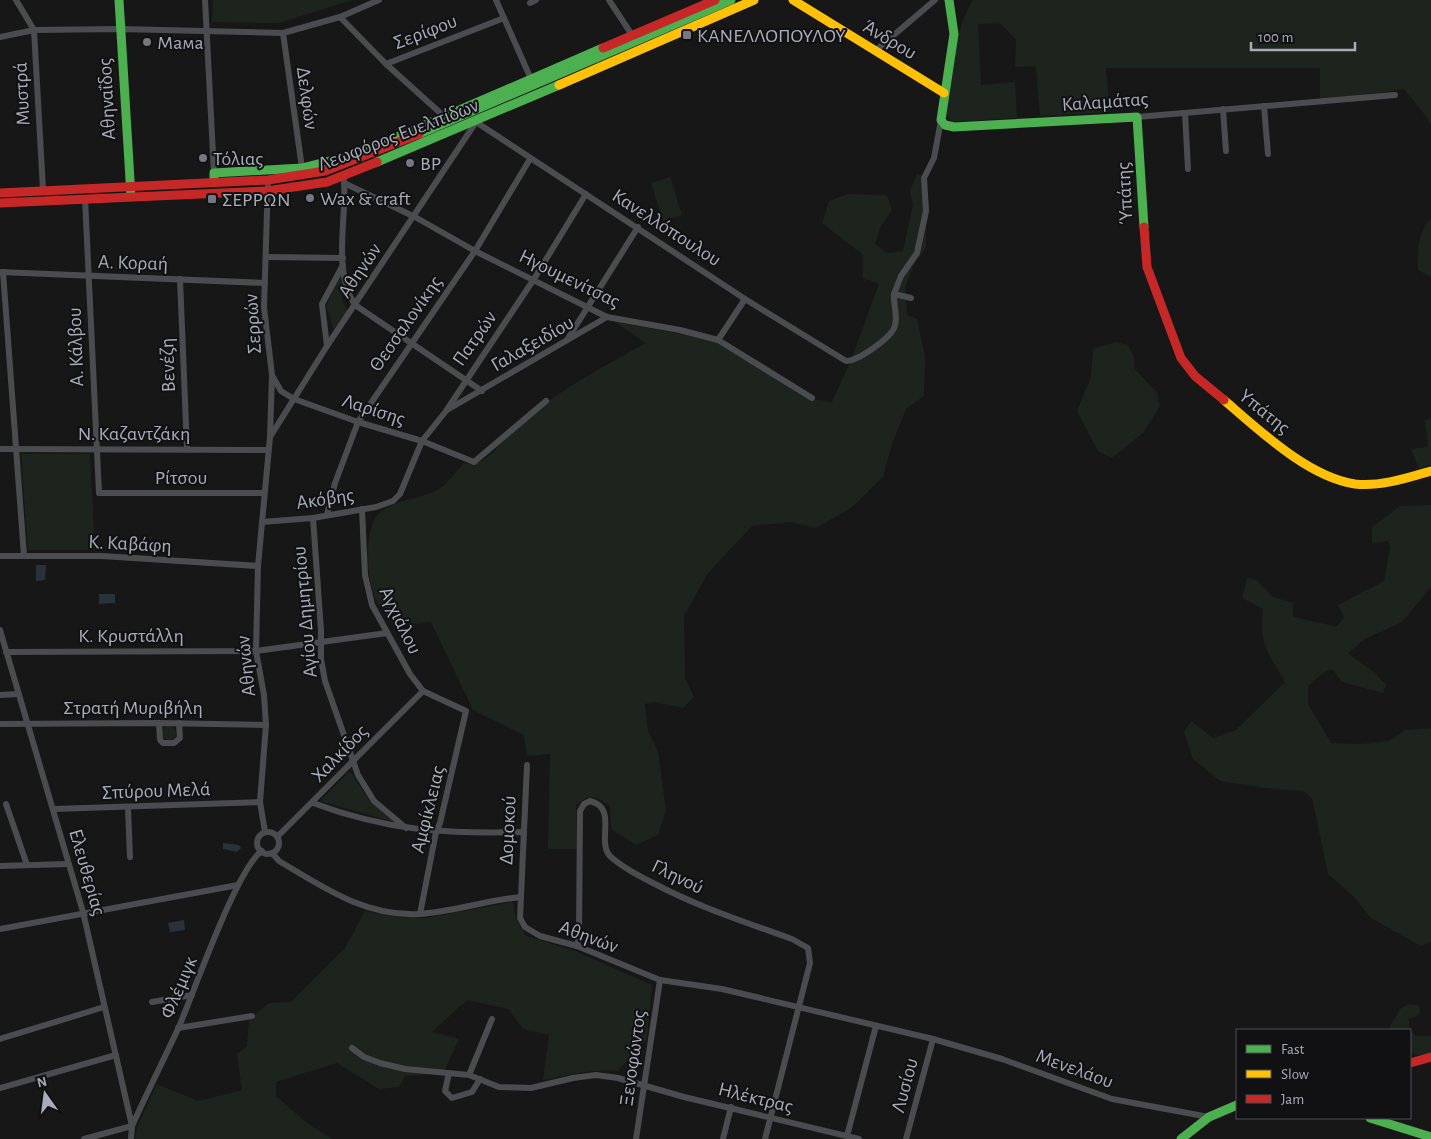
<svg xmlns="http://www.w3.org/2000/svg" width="1431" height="1139" font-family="'Alegreya Sans',sans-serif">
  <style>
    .green { fill: #1d241e }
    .water { fill: #2a3239 }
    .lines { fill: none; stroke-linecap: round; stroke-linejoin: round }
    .street { stroke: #4b4c50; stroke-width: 6 }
    .fast { stroke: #4caf50; stroke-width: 9 }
    .slow { stroke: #ffc107; stroke-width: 9 }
    .jam { stroke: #c62828; stroke-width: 9 }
    .poi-dot { fill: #757880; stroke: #111113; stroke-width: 2 }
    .labels { text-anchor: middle; stroke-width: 4; stroke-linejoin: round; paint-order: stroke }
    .street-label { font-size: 20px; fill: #a8adb8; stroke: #111113 }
    .poi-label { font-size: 20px; fill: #a8adb8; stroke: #111113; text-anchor: start }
  </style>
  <rect width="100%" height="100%" fill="#171717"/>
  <!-- green -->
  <g class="green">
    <polygon points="213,0 352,0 279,23 212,22"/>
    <path d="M973,0H1431V126L1425,115L1404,89L1320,103V68H1106L1110,112L1040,116L1036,66L1015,67L1016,40L1000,23L978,24L981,85L1015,82L1017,118L952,122L945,114C949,82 955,27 973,0Z"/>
    <path d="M917,174L923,176L927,186L926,248L913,266L905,288L907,315L917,319L925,357L924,396L906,409L892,444L883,477L851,508L816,528L790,522L752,526L708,573L684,616L685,678L694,697L683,708L654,702L645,704L648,731L658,751L666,811L658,835L636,845L611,829L610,806L596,797L586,798L576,805L577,849H548L550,754L527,756L524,735L473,710L431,622L394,626C387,617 380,608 375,598C367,579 362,523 383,510C399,499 420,499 437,490C447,485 456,471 464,463C486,471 504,437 519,423C558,391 602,367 646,343L615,322L710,339L810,399L832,402L851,360L879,284L863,278V255L822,223L829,201L848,194L887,195L892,210L881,226L875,244L887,253L903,251L913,205L910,191Z"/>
    <polygon points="670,177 682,215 663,221 651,183"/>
    <path d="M1431,218V277L1418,270C1417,252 1418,232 1431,218Z"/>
    <polygon points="342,269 342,299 347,310 334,330 326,306"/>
    <polygon points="1116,342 1128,345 1134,357 1134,368 1157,393 1160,406 1144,432 1112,458 1098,451 1077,411 1091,377 1093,349"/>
    <polygon points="1431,418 1431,465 1419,469 1411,449 1428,447 1425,420"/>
    <polygon points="21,454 90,454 95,550 28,550"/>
    <path d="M1431,505V587L1402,622L1365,639L1348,653L1376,674L1386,685L1383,693L1342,682L1332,669L1323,673L1308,686V704L1331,743L1363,744L1389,741L1405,730L1431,728V942L1421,946L1371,918L1354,897L1328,874L1312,798L1303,791L1274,789L1220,781L1193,759L1184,732L1191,721L1213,738L1236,730L1285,682C1269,655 1258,642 1263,609L1242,598L1247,578L1256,580L1273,597L1293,603V616C1308,622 1322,622 1336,627L1344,618L1338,605L1384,581L1390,548L1388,541L1372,543V527L1400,506Z"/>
    <circle cx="169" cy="733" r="7"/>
    <polygon points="350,771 371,803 394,822 320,801"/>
    <path d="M513,902L516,919L526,936L575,951L652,985L647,1039L618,1071C588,1069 572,1075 543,1080L549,1035L523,1029L508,1009L467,1000L432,1032L459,1039L443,1073L405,1076L399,1087L379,1089L337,1063L276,1082V1096L307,1123L333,1139H135L137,1127L157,1084L198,1101L242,1090L237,1054L247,1046L249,1019L269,1003L291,1002L345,948L365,911L399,917L425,918Z"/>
    <polygon points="1409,1004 1418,1005 1421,1012 1417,1016 1409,1019 1409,1027 1415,1036 1431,1036 1431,1056 1410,1054 1410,1030 1388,1030 1400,1009"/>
  </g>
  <!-- water -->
  <g class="water">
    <polygon points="36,565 46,565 45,580 36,581"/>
    <polygon points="99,594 115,594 115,603 99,604"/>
    <polygon points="223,843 239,845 241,848 237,852 223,849"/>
    <polygon points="184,920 185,930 170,932 168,923"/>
  </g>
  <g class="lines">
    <!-- street -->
    <g class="street">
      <polyline points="16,0 34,30 43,190"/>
      <polyline points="205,0 214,173"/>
      <polyline points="496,0 531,79"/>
      <polyline points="609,0 632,35"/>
      <polyline points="530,3 536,0"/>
      <polyline points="340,17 386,64 447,119"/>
      <polyline points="283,33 302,168"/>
      <polyline points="0,37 34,30 120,29 283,33 340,17 379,0"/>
      <polyline points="875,51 935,0"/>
      <polyline points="386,64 504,18"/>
      <polyline points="1264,106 1268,154"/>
      <polyline points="1223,109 1226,151"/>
      <polyline points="1185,113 1188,169"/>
      <polyline points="1137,117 1395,95"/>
      <path d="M344,180C347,220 332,270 355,305L482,391"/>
      <polyline points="344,183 415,217 475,251 607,317 680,330 718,340 812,398"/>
      <polyline points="85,198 99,493 264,493"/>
      <polyline points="267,257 343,258"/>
      <polyline points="0,272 265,283"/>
      <polyline points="3,272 24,556"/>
      <polyline points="180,279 187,449"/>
      <polyline points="894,294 901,276 917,253 926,211 924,178 934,158 941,120"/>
      <polyline points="567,340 638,227"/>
      <polyline points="718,340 745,299"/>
      <polyline points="327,346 322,304 343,265"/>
      <polyline points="273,377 281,391 294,399 358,422 422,441 474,462 546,401"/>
      <polyline points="447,410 607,317"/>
      <path d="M270,437L327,346L476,122L745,299L846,361C858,361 893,337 895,325C898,315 893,304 894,294L911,298"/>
      <polyline points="0,449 268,450"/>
      <polyline points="362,509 365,575 372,605 410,674 423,691 466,711 440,823 436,832 420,914"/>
      <polyline points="327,515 335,483 358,422 475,251 530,159"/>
      <polyline points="313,518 321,630 321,659 325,681 358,775 374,801 406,828"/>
      <polyline points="262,522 313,518 376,507 393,501 400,494 422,441 446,411 534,279 586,194"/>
      <polyline points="0,556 102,556 258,566"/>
      <polyline points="0,630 83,912 132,1126"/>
      <polyline points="6,652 256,651 387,633"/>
      <polyline points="0,695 19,694"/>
      <polyline points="159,723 160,740 163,743 174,743 180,738 179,723"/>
      <polyline points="0,724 159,723 266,725"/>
      <polyline points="527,765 520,918 525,927 540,936 577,946 660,980 722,989 933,1039 1002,1059 1112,1099 1209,1117"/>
      <path d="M313,803C388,831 445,834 524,832"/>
      <polyline points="6,804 27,865"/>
      <polyline points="128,808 130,857"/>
      <polyline points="54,809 260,802"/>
      <polyline points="265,832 260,802 266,725 264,695 256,651 258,566 270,437 272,375 264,307 268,180"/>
      <circle cx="268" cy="843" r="11"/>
      <polyline points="277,837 423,691"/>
      <path d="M272,853L279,861C323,887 365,917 419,914C453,912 487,900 521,897"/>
      <polyline points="0,866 68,864"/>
      <polyline points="0,929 238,885"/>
      <path d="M577,946L579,937L580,811L584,804L590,801C619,808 595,843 611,857C623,868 639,876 653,883C698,907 745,922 792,939L808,948L810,963L765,1139"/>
      <polyline points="152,1002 192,995"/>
      <polyline points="178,1028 252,1016"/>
      <polyline points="0,1039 104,1007"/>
      <polyline points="352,1048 364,1057 380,1063 405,1069 469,1075 499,1087 531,1088 573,1078 596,1075 618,1078 684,1097 859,1139"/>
      <polyline points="449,1073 445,1091 452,1098 472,1092 480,1079"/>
      <polyline points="469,1075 492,1019"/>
      <polyline points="0,1088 116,1055"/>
      <polyline points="847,1136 876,1026"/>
      <polyline points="84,1139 132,1126"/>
      <path d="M131,1139L132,1126C147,1093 163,1061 178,1029C193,995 237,867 262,851"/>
      <polyline points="636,1139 660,980"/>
      <polyline points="723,1139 731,1107"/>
      <polyline points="906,1139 933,1039"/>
    </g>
    <!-- fast -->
    <g class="fast">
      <polyline points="119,0 131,196"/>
      <polyline points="949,0 954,34 941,120 945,125 954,127 1137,117 1144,227"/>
      <polyline points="419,134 731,0"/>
      <polyline points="377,162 559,85"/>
      <polyline points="214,182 214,173 302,168 345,157 397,137 603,48"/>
      <polyline points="1370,1118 1431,1137"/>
      <polyline points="1181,1139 1209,1117 1237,1105"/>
    </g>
    <!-- slow -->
    <g class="slow">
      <polyline points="793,0 944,93"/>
      <polyline points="559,85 754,0"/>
      <path d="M1224,400C1259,430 1308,477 1355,484C1380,487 1407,478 1431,471"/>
    </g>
    <!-- jam -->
    <g class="jam">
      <polyline points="603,48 715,0"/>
      <polyline points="0,193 268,180 325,171 419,134"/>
      <polyline points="0,203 267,191 327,182 377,162"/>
      <polyline points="1144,227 1147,267 1181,358 1195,376 1224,400"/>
      <polyline points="1410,1063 1431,1057"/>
    </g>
  </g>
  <!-- markers -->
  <g class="poi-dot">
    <rect x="682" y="30" width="10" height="10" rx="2.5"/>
    <circle cx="147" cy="42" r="5"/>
    <circle cx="203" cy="158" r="5"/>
    <circle cx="410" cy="163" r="5"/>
    <circle cx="310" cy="198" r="5"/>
    <rect x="207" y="194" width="10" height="10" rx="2.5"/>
  </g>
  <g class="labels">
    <!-- street labels -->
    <g class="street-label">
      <text transform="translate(425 31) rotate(-21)" y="7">Σερίφου</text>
      <text transform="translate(890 39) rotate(31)" y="7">Άνδρου</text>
      <text transform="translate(21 94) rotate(-93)" y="7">Μυστρά</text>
      <text transform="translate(308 98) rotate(82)" y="7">Δελφών</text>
      <text transform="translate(106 99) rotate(-93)" y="7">Αθηναΐδος</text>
      <text transform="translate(1105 101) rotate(-4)" y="7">Καλαμάτας</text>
      <text transform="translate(398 134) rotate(-21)" y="7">Λεωφόρος Ευελπίδων</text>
      <text transform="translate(1124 193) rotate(-93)" y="7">Ύπάτης</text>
      <text transform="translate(667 227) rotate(33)" y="7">Κανελλόπουλου</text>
      <text transform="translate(133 262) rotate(2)" y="7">Α. Κοραή</text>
      <text transform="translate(359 270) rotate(-56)" y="7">Αθηνών</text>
      <text transform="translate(570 278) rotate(26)" y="7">Ηγουμενίτσας</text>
      <text transform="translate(405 323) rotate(-55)" y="7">Θεσσαλονίκης</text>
      <text transform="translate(252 324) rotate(-94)" y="7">Σερρών</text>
      <text transform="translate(474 338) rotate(-55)" y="7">Πατρών</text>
      <text transform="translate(532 343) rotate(-30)" y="7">Γαλαξειδίου</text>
      <text transform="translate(75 347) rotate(-92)" y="7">A. Κάλβου</text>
      <text transform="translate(167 365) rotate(-92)" y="7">Βενέζη</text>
      <text transform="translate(374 409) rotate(18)" y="7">Λαρίσης</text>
      <text transform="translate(1265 411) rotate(39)" y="7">Υπάτης</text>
      <text x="134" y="440">Ν. Καζαντζάκη</text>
      <text x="181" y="484">Ρίτσου</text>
      <text transform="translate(325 498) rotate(-8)" y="7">Ακόβης</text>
      <text transform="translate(130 543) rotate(3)" y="7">Κ. Καβάφη</text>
      <text transform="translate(304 612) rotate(-95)" y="7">Αγίου Δημητρίου</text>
      <text transform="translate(401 620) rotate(64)" y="7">Αγχιάλου</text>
      <text x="131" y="642">Κ. Κρυστάλλη</text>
      <text transform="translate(245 666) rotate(-96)" y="7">Αθηνών</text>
      <text x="133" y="714">Στρατή Μυριβήλη</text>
      <text transform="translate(339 753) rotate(-46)" y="7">Χαλκίδος</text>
      <text transform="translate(156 790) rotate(-2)" y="7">Σπύρου Μελά</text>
      <text transform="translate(427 809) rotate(-76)" y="7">Αμφίκλειας</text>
      <text transform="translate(507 830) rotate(-87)" y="7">Δομοκού</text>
      <text transform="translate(88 872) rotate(74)" y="7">Ελευθερίας</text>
      <text transform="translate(678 876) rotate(26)" y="7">Γληνού</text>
      <text transform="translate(589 936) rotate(20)" y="7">Αθηνών</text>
      <text transform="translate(178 987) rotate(-67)" y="7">Φλέμιγκ</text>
      <text transform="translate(632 1058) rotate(-82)" y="7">Ξενοφώντος</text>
      <text transform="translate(1075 1068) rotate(20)" y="7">Μενελάου</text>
      <text transform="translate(904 1085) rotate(-75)" y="7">Λυσίου</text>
      <text transform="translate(756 1097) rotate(14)" y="7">Ηλέκτρας</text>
    </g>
    <!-- poi labels -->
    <g class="poi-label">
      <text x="697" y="42">ΚΑΝΕΛΛΟΠΟΥΛΟΥ</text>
      <text x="157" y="49">Мама</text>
      <text x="213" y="165">Τόλιας</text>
      <text x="420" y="170">BP</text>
      <text x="320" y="205">Wax &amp; craft</text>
      <text x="222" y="206">ΣΕΡΡΩΝ</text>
    </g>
  </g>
  <!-- legend -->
  <rect x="1236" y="1029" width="175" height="90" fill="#111113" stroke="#4d4f55"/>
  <rect x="1246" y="1045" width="25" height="8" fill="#4caf50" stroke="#4d4f55"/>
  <text x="1281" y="1054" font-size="15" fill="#a8adb8">Fast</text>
  <rect x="1246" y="1070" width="25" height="8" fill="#ffc107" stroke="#4d4f55"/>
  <text x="1281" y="1079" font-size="15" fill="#a8adb8">Slow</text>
  <rect x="1246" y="1095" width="25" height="8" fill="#c62828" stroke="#4d4f55"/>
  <text x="1281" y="1104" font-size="15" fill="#a8adb8">Jam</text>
  <!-- north arrow -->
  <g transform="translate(45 1094) rotate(346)" stroke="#111113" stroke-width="4" paint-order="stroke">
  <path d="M0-4L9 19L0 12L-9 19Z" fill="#a8adb8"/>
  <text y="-8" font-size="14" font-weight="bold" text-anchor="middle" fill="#a8adb8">N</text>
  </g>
  <!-- scale -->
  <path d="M1251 42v8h104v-8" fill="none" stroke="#a8adb8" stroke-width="2.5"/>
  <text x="1258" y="42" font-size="15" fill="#a8adb8" stroke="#111113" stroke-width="4" paint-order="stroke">100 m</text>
</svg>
